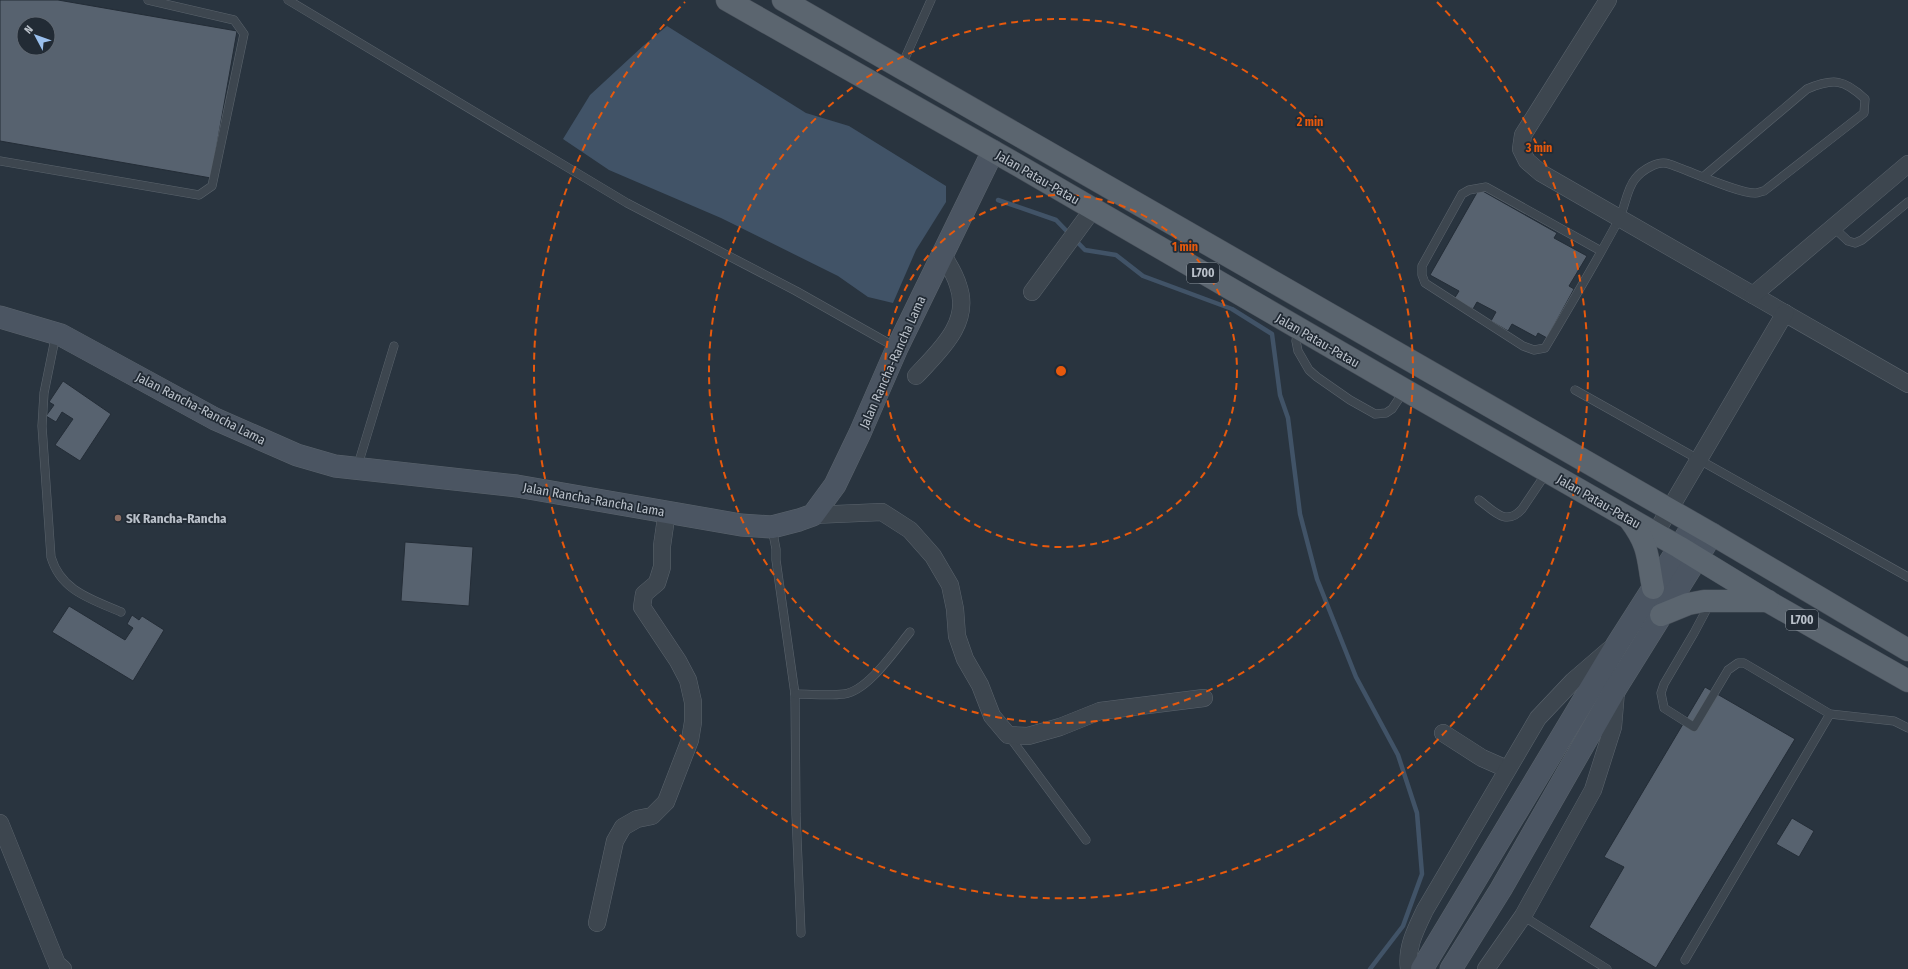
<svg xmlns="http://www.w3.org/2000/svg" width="1908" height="969" font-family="'Fira Sans Condensed',sans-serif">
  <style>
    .water { fill: #415367 }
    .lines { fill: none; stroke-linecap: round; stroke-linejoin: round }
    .stream { stroke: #415367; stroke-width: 4.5 }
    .building { fill: #57626f; stroke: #242d37; fill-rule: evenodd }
    .lane-casing { stroke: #5b646d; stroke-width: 9 }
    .street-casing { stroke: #5b646d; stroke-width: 18 }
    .secondary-casing { stroke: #5b646d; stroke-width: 23 }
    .primary-casing { stroke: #474f59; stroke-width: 23 }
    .lane { stroke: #3d464f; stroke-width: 8 }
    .street { stroke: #3d464f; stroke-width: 17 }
    .secondary { stroke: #4b5562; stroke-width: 22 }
    .primary { stroke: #5b656f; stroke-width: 22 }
    .ring { fill: none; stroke: #e8590c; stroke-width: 2; stroke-dasharray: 7 5 }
    .education-dot { fill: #8d6e63; stroke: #222b35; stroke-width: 1.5 }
    .labels { text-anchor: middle; stroke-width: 3.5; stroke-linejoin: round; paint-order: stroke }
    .shield { fill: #222b35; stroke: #8c949d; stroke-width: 1 }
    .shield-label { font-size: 12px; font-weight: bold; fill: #bac1ca }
    .street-label { font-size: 13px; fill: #bac1ca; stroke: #222b35 }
    .poi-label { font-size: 13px; font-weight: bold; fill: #bac1ca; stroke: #222b35; text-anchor: start }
    .centre { fill: #e8590c; stroke: #222b35; stroke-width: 2 }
    .ring-label { font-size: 12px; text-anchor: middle; font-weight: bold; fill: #e8590c; stroke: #222b35; stroke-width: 3.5; stroke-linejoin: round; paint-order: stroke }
  </style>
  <rect width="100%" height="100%" fill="#29343f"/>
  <!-- water -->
  <polygon class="water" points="667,26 806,113 849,126 946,186 946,202 916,250 893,303 868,297 838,276 721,218 609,170 563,139 590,95 643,46"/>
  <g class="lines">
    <!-- stream -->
    <polyline class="stream" points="998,200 1056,220 1085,250 1116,255 1143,276 1232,309 1272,334 1280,395 1288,418 1300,514 1317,579 1356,677 1398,755 1417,813 1422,874 1403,926 1370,969"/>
  </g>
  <!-- building -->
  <g class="building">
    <path d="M0,0H58L237,31L211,178L0,141ZM24,24H48V48H24Z"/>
    <polygon points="1479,189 1557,233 1554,238 1587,256 1569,286 1574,289 1547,338 1538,333 1536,337 1512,324 1508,331 1491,321 1496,312 1477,302 1473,309 1454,299 1459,291 1430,275"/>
    <polygon points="63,381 111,414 80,461 55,445 73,419 62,412 56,422 46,416 54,405 49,402"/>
    <polygon points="405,542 473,547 469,606 401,601"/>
    <polygon points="69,606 125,640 133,628 127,624 132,615 139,620 142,616 164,630 133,681 52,632"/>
    <polygon points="1705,687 1795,739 1656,968 1589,927 1624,867 1604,857"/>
    <polygon points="1792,818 1814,831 1799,857 1776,844"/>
  </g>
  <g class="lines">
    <!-- lane casing -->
    <g class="lane-casing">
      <g id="lane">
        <polyline points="288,0 627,203 796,291 897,348"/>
        <polyline points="901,67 931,0"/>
        <polyline points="0,161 199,195 212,186 244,34 234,20 148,0"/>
        <polyline points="1833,227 1848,241 1855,243 1862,240 1908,202"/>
        <path d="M1601,251L1486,187L1469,190L1462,194L1422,266V275L1425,283L1523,346L1534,350L1545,348C1570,306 1595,264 1618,221C1625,209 1626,190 1635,179C1642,170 1658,160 1669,164C1688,170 1739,194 1756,193C1758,193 1762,191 1764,191L1864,113L1865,99C1844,79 1833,78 1807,89L1703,177"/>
        <polyline points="1298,328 1296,341 1298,351 1309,370 1317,377 1350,400 1375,414 1386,413 1392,409 1404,391"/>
        <path d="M56,334L44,393L42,426L51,557C61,591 91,599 121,612"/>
        <polyline points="1575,390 1908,577"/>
        <polyline points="357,468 394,346"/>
        <path d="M1479,500C1494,511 1506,527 1522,509L1547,472"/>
        <polyline points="772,528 776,549 776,560 795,694 796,814 801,933"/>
        <polyline points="1710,603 1694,633 1664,684 1661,693 1664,708 1694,727 1728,670 1738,663 1744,663 1830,714 1894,721 1908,728"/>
        <path d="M795,694C811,694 829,696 844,694C868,691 895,650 910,632"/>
        <polyline points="1009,736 1086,840"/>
        <polyline points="1523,916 1607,969"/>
        <polyline points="1685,960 1830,714"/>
      </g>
    </g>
    <!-- street casing -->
    <g class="street-casing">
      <g id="street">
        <polyline points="1608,0 1523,135 1521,149 1527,161 1541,173 1908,384"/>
        <polyline points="1032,292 1093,209"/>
        <polyline points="1753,295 1908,164"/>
        <path d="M916,376C939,351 972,323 958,285C955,274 948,264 943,255"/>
        <polyline points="813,515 882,512 910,530 933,556 950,585 955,609 957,636 965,659 980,685 992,716 1008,735 1028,736 1060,727 1100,711 1204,698"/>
        <polyline points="1655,534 1785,313"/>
        <polyline points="1443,733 1482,758 1507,769"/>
        <polyline points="0,823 57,964 63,969"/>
        <polyline points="597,923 615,841 623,827 637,819 652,816 666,802 690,740 693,722 693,702 688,680 678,661 642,607 644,594 657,583 662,567 662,546 667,511"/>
        <path d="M1409,969C1406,947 1416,929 1425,910L1538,718L1573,681L1609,650"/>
        <polyline points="1486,969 1523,916 1593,790 1613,727 1616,691"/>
      </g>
    </g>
    <!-- secondary casing -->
    <g class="secondary-casing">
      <g id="secondary">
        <polyline points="0,317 61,335 215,419 297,455 335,466 517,486 741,525 772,527 799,520 813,515 835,485 860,433 897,348 993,151"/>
        <polyline points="1422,969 1618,643 1694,524"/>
        <polyline points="1451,969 1501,889 1616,688 1712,534"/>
      </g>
    </g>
    <!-- primary casing -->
    <g class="primary-casing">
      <g id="primary">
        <polyline points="727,0 1021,167 1405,390 1679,547 1769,602 1908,681"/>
        <polyline points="783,0 1712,534 1908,650"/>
        <path d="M1630,520C1650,547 1647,557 1653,588"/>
        <polyline points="1661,615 1688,604 1704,601 1768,601"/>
      </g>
    </g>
    <!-- lane -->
    <use href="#lane" class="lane"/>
    <!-- street -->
    <use href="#street" class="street"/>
    <!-- secondary -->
    <use href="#secondary" class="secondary"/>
    <!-- primary -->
    <use href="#primary" class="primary"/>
  </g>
  <!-- distance rings -->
  <g class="ring">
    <circle cx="1061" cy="371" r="176"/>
    <circle cx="1061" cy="371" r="352"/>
    <path d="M1437 2A527 527 0 1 1 685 2"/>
  </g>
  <!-- markers -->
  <circle class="education-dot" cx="118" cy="518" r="4"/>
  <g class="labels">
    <!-- shield labels -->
    <g class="shield">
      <rect x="1187" y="263" width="32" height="20" rx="3"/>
      <rect x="1786" y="610" width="32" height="20" rx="3"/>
    </g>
    <g class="shield-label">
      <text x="1203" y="277">L700</text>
      <text x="1802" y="624">L700</text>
    </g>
    <!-- street labels -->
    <g class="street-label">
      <text transform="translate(1038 177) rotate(30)" y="5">Jalan Patau-Patau</text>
      <text transform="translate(1318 340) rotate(30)" y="5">Jalan Patau-Patau</text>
      <text transform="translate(892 362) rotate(-66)" y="5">Jalan Rancha-Rancha Lama</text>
      <text transform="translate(201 408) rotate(27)" y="5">Jalan Rancha-Rancha Lama</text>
      <text transform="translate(594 499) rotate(10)" y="5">Jalan Rancha-Rancha Lama</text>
      <text transform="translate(1599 501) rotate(30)" y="5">Jalan Patau-Patau</text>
    </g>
    <!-- poi labels -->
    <g class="poi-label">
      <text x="126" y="523">SK Rancha-Rancha</text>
    </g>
  </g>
  <circle cx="1061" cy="371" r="6" class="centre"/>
  <g class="ring-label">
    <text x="1310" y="126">2 min</text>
    <text x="1539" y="152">3 min</text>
    <text x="1185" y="251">1 min</text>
  </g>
  <!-- north arrow -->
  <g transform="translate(36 36) rotate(311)"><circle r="19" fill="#222b35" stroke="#5f6771"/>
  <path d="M0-3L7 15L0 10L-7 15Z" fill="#9ac0ee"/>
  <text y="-6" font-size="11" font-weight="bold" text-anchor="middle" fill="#bac1ca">N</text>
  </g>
</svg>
